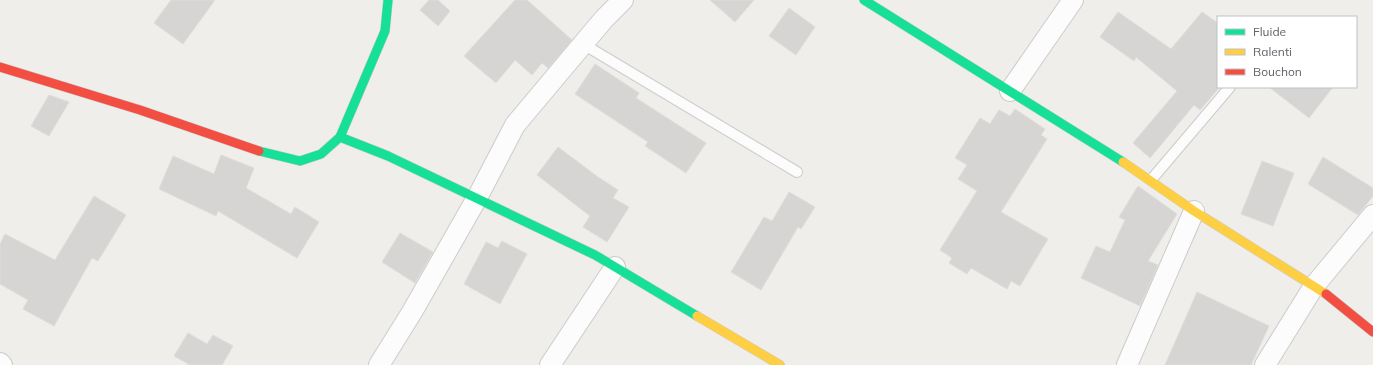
<svg xmlns="http://www.w3.org/2000/svg" width="1373" height="365" font-family="Mulish,sans-serif">
  <style>
    .building { fill: #d6d5d3; stroke: #deddd9 }
    .lines { fill: none; stroke-linecap: round; stroke-linejoin: round }
    .lane-casing { stroke: #cbcccc; stroke-width: 12 }
    .street-casing { stroke: #cbcccc; stroke-width: 22 }
    .fast-casing { stroke: #cacacb; stroke-width: 10 }
    .slow-casing { stroke: #cacacb; stroke-width: 10 }
    .jam-casing { stroke: #cacacb; stroke-width: 10 }
    .lane { stroke: #fdfcfc; stroke-width: 10 }
    .street { stroke: #fdfcfc; stroke-width: 20 }
    .fast { stroke: #16e098; stroke-width: 9 }
    .slow { stroke: #ffcf43; stroke-width: 9 }
    .jam { stroke: #f24e42; stroke-width: 9 }
  </style>
  <rect width="100%" height="100%" fill="#efeeea"/>
  <!-- building -->
  <g class="building">
    <polygon points="171,0 215,0 183,44 154,23"/>
    <polygon points="429,0 438,0 450,11 438,26 420,10"/>
    <polygon points="515,0 527,0 572,40 548,68 542,63 532,75 515,60 496,83 464,56"/>
    <polygon points="710,0 754,0 735,22"/>
    <polygon points="789,8 815,27 796,55 769,36"/>
    <polygon points="1118,12 1171,49 1202,12 1218,23 1218,89 1200,110 1194,105 1150,158 1133,143 1177,91 1136,57 1134,61 1100,37"/>
    <polygon points="595,64 639,93 636,98 706,143 686,173 645,146 648,142 575,94"/>
    <polygon points="1269,87 1333,87 1309,118"/>
    <polygon points="49,95 69,102 49,136 31,126"/>
    <polygon points="1015,109 1045,129 1041,135 1047,139 1001,212 1048,239 1020,286 1011,281 1007,289 971,268 967,274 949,263 952,258 940,250 977,191 958,179 967,165 955,158 980,118 990,124 999,110 1010,116"/>
    <polygon points="558,147 598,177 618,190 613,198 629,207 607,242 583,227 590,216 537,175"/>
    <polygon points="221,155 254,168 246,188 291,214 295,207 319,222 297,258 218,211 216,216 159,189 173,156 214,174"/>
    <polygon points="1323,157 1373,188 1373,196 1358,215 1308,184"/>
    <polygon points="1262,161 1294,173 1273,226 1241,214"/>
    <polygon points="1138,186 1177,214 1148,261 1158,265 1140,306 1081,278 1096,246 1110,252 1125,220 1119,217"/>
    <polygon points="789,192 815,207 801,229 798,227 761,290 731,272 764,217 772,221"/>
    <polygon points="94,196 126,215 98,261 92,258 54,326 23,309 28,300 0,284 0,244 5,234 55,260"/>
    <polygon points="400,233 433,252 415,283 382,262"/>
    <polygon points="502,241 527,254 500,304 464,284 486,242 498,248"/>
    <polygon points="1197,292 1269,326 1251,365 1165,365"/>
    <polygon points="188,333 207,344 213,335 233,346 222,365 190,365 174,356"/>
  </g>
  <g class="lines">
    <!-- lane casing -->
    <g class="lane-casing">
      <g id="lane">
        <polyline points="583,44 797,172"/>
        <polyline points="1151,180 1230,87"/>
      </g>
    </g>
    <!-- street casing -->
    <g class="street-casing">
      <g id="street">
        <polyline points="1010,91 1073,0"/>
        <polyline points="0,363 2,365"/>
        <polyline points="379,365 412,312 477,198 515,125 604,19 623,0"/>
        <polyline points="550,365 615,267"/>
        <polyline points="1127,365 1194,211"/>
        <polyline points="1265,365 1314,286 1373,215"/>
      </g>
    </g>
    <!-- fast casing -->
    <g class="fast-casing">
      <g id="fast">
        <polyline points="864,0 1123,162"/>
        <polyline points="340,137 388,156 595,255 697,316"/>
        <polyline points="259,151 300,161 321,154 340,137 385,31 388,0"/>
      </g>
    </g>
    <!-- slow casing -->
    <g class="slow-casing">
      <g id="slow">
        <polyline points="1123,162 1194,211 1326,294"/>
        <polyline points="697,316 780,365"/>
      </g>
    </g>
    <!-- jam casing -->
    <g class="jam-casing">
      <g id="jam">
        <polyline points="0,67 140,110 259,151"/>
        <polyline points="1326,294 1373,332"/>
      </g>
    </g>
    <!-- lane -->
    <use href="#lane" class="lane"/>
    <!-- street -->
    <use href="#street" class="street"/>
    <!-- fast -->
    <use href="#fast" class="fast"/>
    <!-- slow -->
    <use href="#slow" class="slow"/>
    <!-- jam -->
    <use href="#jam" class="jam"/>
  </g>
  <!-- legend -->
  <rect x="1217" y="16" width="140" height="72" fill="#ffffff" stroke="#bfc1c3"/>
  <rect x="1225" y="29" width="20" height="6" fill="#16e098" stroke="#bfc1c3"/>
  <text x="1253" y="36" font-size="12" fill="#5f6368">Fluide</text>
  <rect x="1225" y="49" width="20" height="6" fill="#ffcf43" stroke="#bfc1c3"/>
  <text x="1253" y="56" font-size="12" fill="#5f6368">Ralenti</text>
  <rect x="1225" y="69" width="20" height="6" fill="#f24e42" stroke="#bfc1c3"/>
  <text x="1253" y="76" font-size="12" fill="#5f6368">Bouchon</text>
</svg>
